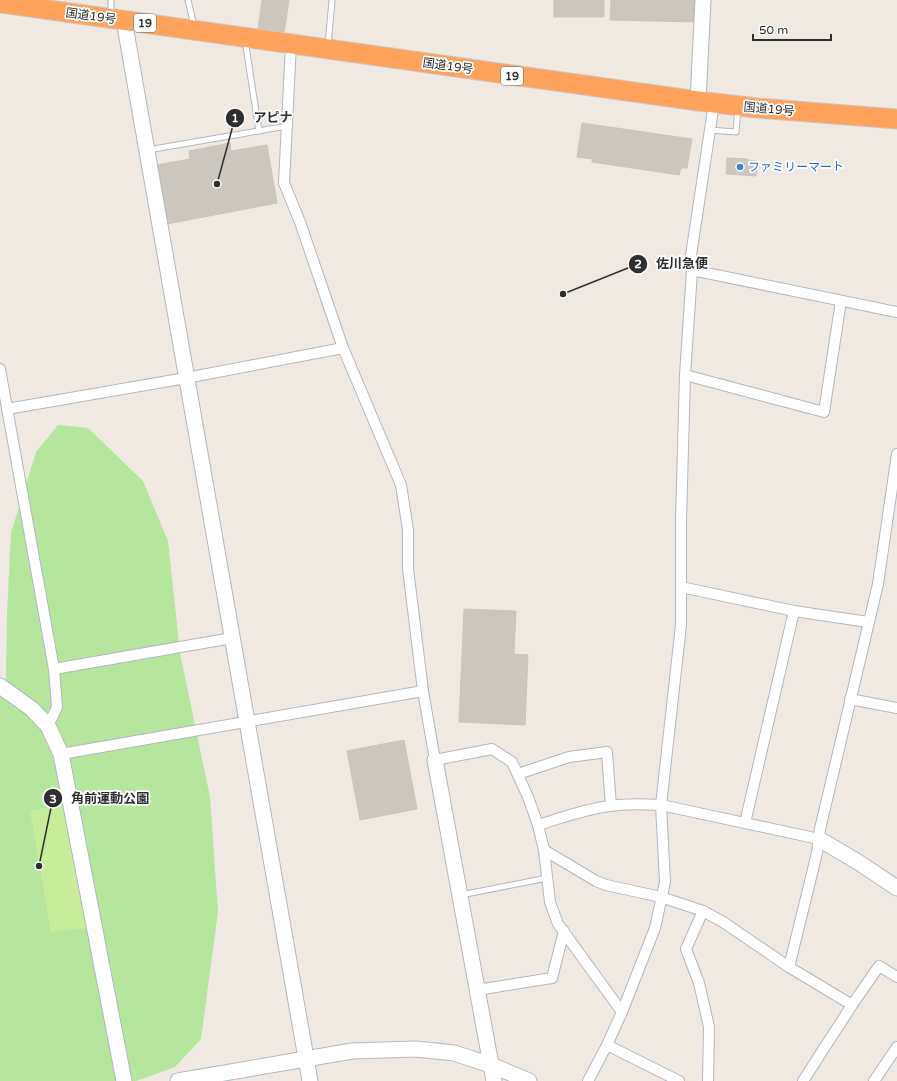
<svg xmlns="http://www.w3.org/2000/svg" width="897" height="1081" font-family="'Varela Round','Noto Sans JP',sans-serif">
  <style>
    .green { fill: #b6e59e }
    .pitch { fill: #c9ec9a }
    .building { fill: #cbc7bf; stroke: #cbc5ba }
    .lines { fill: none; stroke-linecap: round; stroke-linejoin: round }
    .lane-casing { stroke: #b4b7c1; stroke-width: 7 }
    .street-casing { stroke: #b4b7c1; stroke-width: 12 }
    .secondary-casing { stroke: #b4b7c1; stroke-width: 17 }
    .highway-casing { stroke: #c9c9c9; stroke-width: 21 }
    .lane { stroke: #fff; stroke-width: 5 }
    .street { stroke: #fff; stroke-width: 10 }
    .secondary { stroke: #fff; stroke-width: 15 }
    .highway { stroke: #ffa35c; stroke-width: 19 }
    .shop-dot { fill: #3f7fe0; stroke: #fff; stroke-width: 1.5 }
    .labels { text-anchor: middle; stroke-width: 3.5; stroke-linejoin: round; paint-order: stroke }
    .shield { fill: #fff; stroke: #6d6d6d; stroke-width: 1 }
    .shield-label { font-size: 11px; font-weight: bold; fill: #2e2e2e }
    .street-label { font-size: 12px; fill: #2e2e2e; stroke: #fff }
    .shop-label { font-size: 12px; fill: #366cbe; stroke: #fff; text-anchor: start }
    .leader { fill: none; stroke: #2e2e2e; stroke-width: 1.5 }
    .callout-dot { fill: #2e2e2e; stroke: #fff; stroke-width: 1.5 }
    .mark-label { font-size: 12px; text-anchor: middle; font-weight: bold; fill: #fff }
    .callout-label { font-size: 13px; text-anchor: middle; font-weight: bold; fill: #2e2e2e; stroke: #fff; stroke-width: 3.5; stroke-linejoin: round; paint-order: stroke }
  </style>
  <rect width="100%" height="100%" fill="#efe9e1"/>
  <!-- green -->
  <polygon class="green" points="58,425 88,428 143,481 168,541 180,653 210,797 218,912 201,1039 175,1067 136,1081 0,1081 0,693 7,697 6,674 7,614 11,533 36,452"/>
  <!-- pitch -->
  <polygon class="pitch" points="66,804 88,928 51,932 30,811"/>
  <!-- building -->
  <g class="building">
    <polygon points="262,0 289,0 284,33 258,29"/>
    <rect x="554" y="0" width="50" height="17"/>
    <polygon points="611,0 697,0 697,22 610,20"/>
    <polygon points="582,123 692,139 687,168 681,168 679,175 592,162 592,159 577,157"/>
    <polygon points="230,143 231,151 267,145 277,203 167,224 157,165 190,159 189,151"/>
    <polygon points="727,158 748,159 748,161 757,161 756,176 726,174"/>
    <polygon points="464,609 516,611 514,654 528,655 525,725 459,722"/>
    <polygon points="404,740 417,809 360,820 347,751"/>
  </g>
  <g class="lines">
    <!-- lane casing -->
    <g class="lane-casing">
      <g id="lane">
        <polyline points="188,0 194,26"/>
        <polyline points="111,15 111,0"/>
        <polyline points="245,40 259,131"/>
        <polyline points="328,45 332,0"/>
        <polyline points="709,130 736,132 738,109"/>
        <polyline points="148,150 287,126"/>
        <polyline points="461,895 547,878"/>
      </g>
    </g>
    <!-- street casing -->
    <g class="street-casing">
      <g id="street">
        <polyline points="291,44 284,183 300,222 343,348 401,485 408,530 408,569 423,691 435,760 492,749 512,762 528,797 538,825 544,850 550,902 558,924 622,1012"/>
        <polyline points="692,270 897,312"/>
        <polyline points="0,369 54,669 57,707 48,726"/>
        <polyline points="685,375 824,412 841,301"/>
        <polyline points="7,409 186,378 343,348"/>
        <polyline points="681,587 794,611 868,622"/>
        <polyline points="54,669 232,638"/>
        <polyline points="850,699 897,708"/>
        <polyline points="61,754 423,691"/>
        <polyline points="518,774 569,757 607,752 611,806"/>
        <polyline points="745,823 794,611"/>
        <path d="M538,825C561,818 585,809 610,806C627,803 644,804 661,805L819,839"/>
        <polyline points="544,850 596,881 606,885 661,897 703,911 723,922 789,967 852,1005"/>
        <polyline points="703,911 686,949 699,983 709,1027 708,1081"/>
        <polyline points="789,967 817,853 820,829 878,584 897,454"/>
        <polyline points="477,990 552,978 564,931"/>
        <polyline points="607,1045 679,1081"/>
        <polyline points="588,1081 607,1045 622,1012 655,928 665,882 661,805 681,625 681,520 685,375 692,271 690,262 714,103"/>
        <polyline points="803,1081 852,1005 879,966 897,977"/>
        <polyline points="874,1081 897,1047"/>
      </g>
    </g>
    <!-- secondary casing -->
    <g class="secondary-casing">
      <g id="secondary">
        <polyline points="124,20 310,1081"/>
        <polyline points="698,101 703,0"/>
        <polyline points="0,686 32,709 48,726 61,754 124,1081"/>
        <polyline points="435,760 494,1081"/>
        <polyline points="819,839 858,862 897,888"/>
        <polyline points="178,1081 352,1051 416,1049 454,1053 491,1065 529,1081"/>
      </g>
    </g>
    <!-- highway casing -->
    <g class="highway-casing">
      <polyline id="highway" points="0,3 698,101 757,108 897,119"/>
    </g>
    <!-- lane -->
    <use href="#lane" class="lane"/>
    <!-- street -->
    <use href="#street" class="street"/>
    <!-- secondary -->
    <use href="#secondary" class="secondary"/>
    <!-- highway -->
    <use href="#highway" class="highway"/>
  </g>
  <!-- markers -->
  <circle class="shop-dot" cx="740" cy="167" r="4"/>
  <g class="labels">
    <!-- shield labels -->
    <g class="shield">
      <rect x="134" y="14" width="22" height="18" rx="3"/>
      <rect x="501" y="67" width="22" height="18" rx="3"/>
    </g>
    <g class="shield-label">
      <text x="145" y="27">19</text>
      <text x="512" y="80">19</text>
    </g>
    <!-- street labels -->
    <g class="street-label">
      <text transform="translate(91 16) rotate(8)" y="4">国道19号</text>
      <text transform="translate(448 66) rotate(8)" y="4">国道19号</text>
      <text transform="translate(769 109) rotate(5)" y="4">国道19号</text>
    </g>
    <!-- shop labels -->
    <g class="shop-label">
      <text x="748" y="171">ファミリーマート</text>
    </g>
  </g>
  <!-- callouts -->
  <path class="leader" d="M217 184L235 118M563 294L638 264M39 866L53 798"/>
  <g class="callout-dot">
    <circle cx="217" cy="184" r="4"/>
    <circle cx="563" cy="294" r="4"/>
    <circle cx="39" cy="866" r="4"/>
    <circle cx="235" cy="118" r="10"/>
    <circle cx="638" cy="264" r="10"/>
    <circle cx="53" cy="798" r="10"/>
  </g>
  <g class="mark-label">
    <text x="235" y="122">1</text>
    <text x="638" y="268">2</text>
    <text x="53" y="803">3</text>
  </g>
  <g class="callout-label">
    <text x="273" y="122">アピナ</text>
    <text x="682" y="268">佐川急便</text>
    <text x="110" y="803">角前運動公園</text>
  </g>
  <!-- scale -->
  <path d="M753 34v6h78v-6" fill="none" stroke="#2e2e2e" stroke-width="2"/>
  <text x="759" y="34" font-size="12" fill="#2e2e2e" stroke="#ffffff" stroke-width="3" paint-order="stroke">50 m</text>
</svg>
